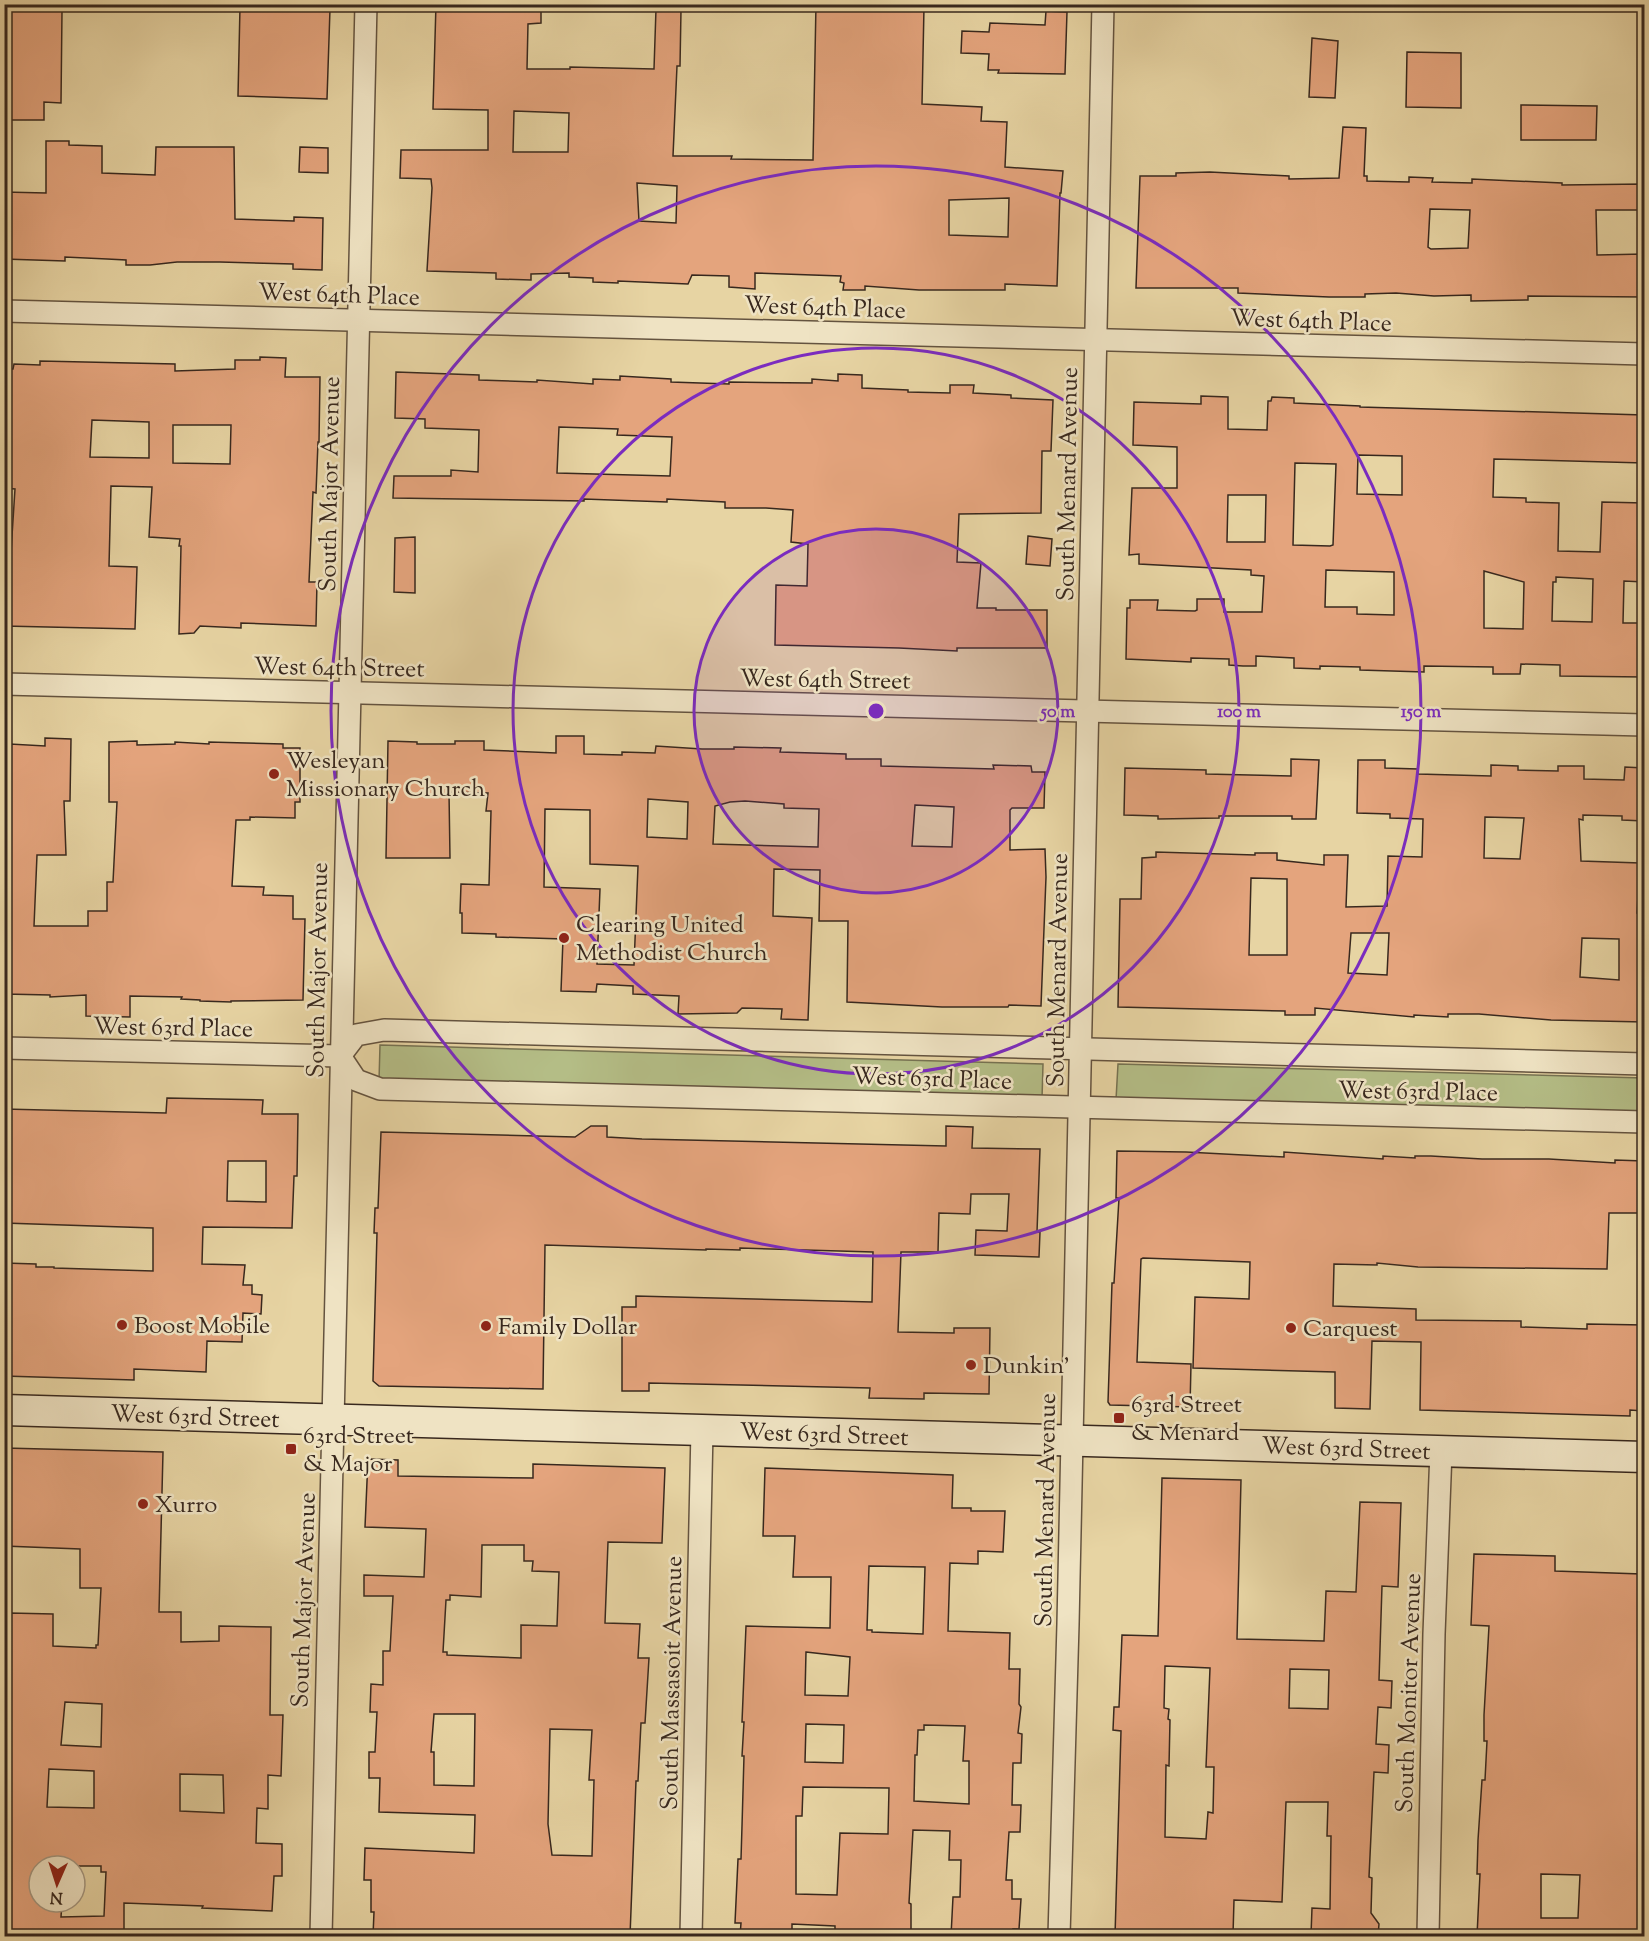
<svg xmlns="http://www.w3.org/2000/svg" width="1649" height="1941" font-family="'Sorts Mill Goudy',serif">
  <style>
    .green { fill: #b4bd86; stroke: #767252; stroke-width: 1.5 }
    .building { fill: #e4a47d; stroke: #38281e; stroke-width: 1.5; fill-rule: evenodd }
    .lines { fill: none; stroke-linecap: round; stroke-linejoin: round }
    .minor-casing { stroke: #64533f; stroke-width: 24 }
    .secondary-casing { stroke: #38281e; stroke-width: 33 }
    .minor { stroke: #efe3c3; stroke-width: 21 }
    .secondary { stroke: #efe3c3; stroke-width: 30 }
    .ring { fill: none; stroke: #7b2cbf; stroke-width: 3 }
    .poi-dot { fill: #8f2418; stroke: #efe3c3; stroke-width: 2 }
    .labels { text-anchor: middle; stroke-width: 5; stroke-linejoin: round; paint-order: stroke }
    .street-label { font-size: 24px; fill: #38281e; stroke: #efe3c3 }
    .poi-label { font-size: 24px; fill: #38281e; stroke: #efe3c3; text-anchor: start }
    .centre { fill: #7b2cbf; stroke: #efe3c3; stroke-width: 3 }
    .ring-label { font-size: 18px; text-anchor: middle; font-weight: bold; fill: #7b2cbf; stroke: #efe3c3; stroke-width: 5; stroke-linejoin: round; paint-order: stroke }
  </style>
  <rect width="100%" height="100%" fill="#e7d4a3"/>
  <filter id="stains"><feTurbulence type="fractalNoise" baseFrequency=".00333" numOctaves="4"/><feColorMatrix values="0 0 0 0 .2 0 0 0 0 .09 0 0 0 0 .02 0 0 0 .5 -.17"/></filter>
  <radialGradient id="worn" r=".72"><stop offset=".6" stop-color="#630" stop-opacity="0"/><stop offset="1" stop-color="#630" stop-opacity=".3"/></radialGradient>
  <!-- green -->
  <g class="green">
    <polygon points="380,1045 1043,1064 1042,1099 379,1081"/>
    <polygon points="1118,1064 1644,1078 1644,1113 1116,1100"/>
  </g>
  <!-- building -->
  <g class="building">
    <path d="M436,4H541V23L528,24L527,69H570V67L654,69L656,9L681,10L680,66H677L673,156H732L731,159L813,160L816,4L898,5L924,7L922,104L982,107L981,121L1007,122L1005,167L1063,171L1061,193H1060L1057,286L1005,284V290H919L865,286V290H843L844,283L840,282L841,276L755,273V289L729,287V276L692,275L688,284L618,281V283L593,282V278L569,277V273L531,274V280L496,279V273L427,271L432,188L431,179L400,178L401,150H488V110L433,109ZM514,111L569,113L568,152H513ZM637,183L677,186L676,223L639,221ZM1009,198L1008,237L949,235V200Z"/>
    <polygon points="240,7 330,9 327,99 238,96"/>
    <polygon points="4,10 62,11 61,103 44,102 44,120 4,120"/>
    <polygon points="1046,11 1067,12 1065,74 998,73 999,70 988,70 989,54 961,53 962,31 989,32 990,23 1045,25"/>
    <polygon points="1312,38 1338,41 1335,98 1309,97"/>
    <polygon points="1407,52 1461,53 1461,108 1406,107"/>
    <polygon points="1521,105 1597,106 1596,140 1521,140"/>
    <path d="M1343,127L1366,128L1364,176H1367V181L1409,182V177L1433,178L1432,182L1472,183V179L1562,183V185L1644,184V210H1596L1597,255L1644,254V297L1528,296V300L1471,301V295L1434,296L1396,293L1365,294V297H1329L1238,293V288H1136L1140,176H1176V173L1210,172L1289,176V179L1339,178ZM1430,209L1470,210L1468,248L1431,249L1428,247Z"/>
    <polygon points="46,141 69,141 69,145 102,146 102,173 155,175 156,147 234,147 235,219 294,221 294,217 323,218 322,270 293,269 293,264 220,262 177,262 150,265 126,265 126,260 107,259 65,257 65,261 4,259 4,192 46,193"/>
    <polygon points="300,147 328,148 328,173 299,172"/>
    <path d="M260,357L286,358L285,377H320L319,442H318L316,493L313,492L309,582H317L316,626L241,623V628L200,626L194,633L179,634L181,546H179L180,539L149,537L152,487L111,486L109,566L137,567L135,629L4,626V567H10L15,489L4,488V369H13L14,364L40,365V361L175,364V371L235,369V360H260ZM92,420L149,422V458L90,457ZM173,425H231L230,464L173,463Z"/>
    <path d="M396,372L479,375V380L537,382V380L593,384V379L620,380V376L671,379V382L729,384V382L812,383V379L838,381V374L862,375V388L908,390V392L950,393V385H974L973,393L1011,395V398L1053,400L1051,451H1042L1041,513L959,514L957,562L981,563L977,608H996V610H1047V648H957V651L899,648L775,645L776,585L807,586L808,544L791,542L793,510L766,508H725V502L667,499V502L584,499V501L393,498L394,476H451V470L478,472L479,430L425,428V419L395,418ZM559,427L618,429L617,435L672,437L670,476L557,473Z"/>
    <path d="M1201,396L1228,397V429L1267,430L1268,401H1271L1272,397L1294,398V403L1360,406V407L1644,415V463L1494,459L1493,497L1526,498V502L1559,503L1558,551L1600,552L1602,502L1644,503V582L1624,581L1623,623H1644V677L1560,676V665L1521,664L1520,674H1493V667L1424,666V672L1360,670V667L1320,666V669L1294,668V658L1256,656V666H1243L1229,665V659L1191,658V662L1126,659L1127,608H1130V600H1158L1157,610L1195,611L1197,610V599H1224V612H1262L1264,576L1251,575V570L1139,564V554L1129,555L1132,488H1177V447L1133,445L1134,402L1201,404ZM1358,455L1402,456V495L1357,494ZM1295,463L1336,464L1333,545L1330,546L1293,545ZM1228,495H1266L1265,542H1227ZM1326,570L1394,572V615L1357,614V607H1325ZM1484,571L1524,582L1523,629L1484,628ZM1556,577L1593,579L1592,622L1552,621L1553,582H1556Z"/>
    <polygon points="1028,536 1052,539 1050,566 1026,564"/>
    <polygon points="415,537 415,593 394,592 395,538"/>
    <path d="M556,736H584V754L622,755V752L655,753L656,746L702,749H734V747L781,748L780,752L846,754V759H881V766L994,769L993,765L1031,766L1032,772H1045L1044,808H1012L1010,810V850L1045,849L1046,877L1041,1006L1009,1005L1008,1007H942L847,1002L848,921H819L820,870L774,869L773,916L812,918L808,1020L781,1019L782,1009L742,1008L737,1013L678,1014L679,996L633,994V986L597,984L596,992L561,991L563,939L496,937V934L462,933V913H460L461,884L489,885L491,811H486L488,793L449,792L450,858H386L388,741L417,742V744H455V741H484V750L556,753ZM648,799L688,802L687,839L647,837ZM745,801L784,804V808L819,809L818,847L713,844L715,806L730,802ZM915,805L954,807L952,847L912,846ZM545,809L590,810V864L638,866L634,965L597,964L600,889L544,887Z"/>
    <polygon points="45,738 71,739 70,801 64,801 66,855 37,855 34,926 88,926 88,911 107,911 107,882 113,882 117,802 109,802 109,742 137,741 137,745 175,744 175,742 209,744 209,742 283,744 283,748 300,748 300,802 295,802 295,818 250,817 250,820 236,820 232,886 264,887 263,895 293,896 293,919 305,919 303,1000 231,1001 231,1002 200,1001 200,1000 181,999 182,997 130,996 130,1017 86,1016 86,995 50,997 50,995 4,994 4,932 9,854 4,854 4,823 7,823 10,744 45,746"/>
    <polygon points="1291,759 1319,760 1316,819 1292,819 1292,816 1219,816 1219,818 1158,819 1158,816 1124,815 1125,768 1206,770 1206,774 1291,776"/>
    <path d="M1358,760H1385V768L1418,769V774L1491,776V765L1518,766V770L1558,771V766H1584V779L1624,780L1625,767L1644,768V821L1622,820V816L1583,815V820L1579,819L1581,861L1640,863L1637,913H1644V1022L1551,1020L1479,1014H1448V1017L1414,1015V1017L1315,1008V1015H1285V1011L1118,1007L1120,899H1141L1142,858L1156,857V852L1255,855V853H1277V860L1324,865V855H1348L1346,907L1387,906L1388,856L1422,857L1423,819L1390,818V814L1357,813ZM1485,817L1524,818L1520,859L1484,858ZM1251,878L1287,879V955H1249ZM1351,933H1389L1387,975L1348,973ZM1582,938L1619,939V980L1580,977Z"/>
    <path d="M167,1098L263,1100L262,1114H298L297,1176H294L292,1228L203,1227L202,1264L245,1265L243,1285H252V1294L262,1295L261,1314L243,1313L242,1342L207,1341L206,1372L134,1369V1380L4,1376V1263L36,1264V1267H54V1268L153,1271V1228L4,1223V1109L166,1113ZM228,1161H266V1202L227,1201Z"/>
    <polygon points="591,1126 607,1126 607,1137 642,1139 946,1146 946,1126 973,1127 972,1148 1040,1149 1037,1232 1040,1232 1039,1257 975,1255 976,1230 1007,1231 1009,1194 971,1194 970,1214 939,1213 938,1252 901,1252 898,1332 954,1333 954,1328 990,1328 989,1394 924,1393 924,1399 869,1398 870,1388 649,1383 649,1391 622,1391 622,1307 636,1307 636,1296 872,1302 873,1252 740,1248 740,1250 706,1249 706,1250 545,1245 543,1389 379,1386 373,1381 377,1233 374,1233 375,1208 378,1208 381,1132 575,1137"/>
    <polygon points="1117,1151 1186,1152 1284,1157 1284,1152 1383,1159 1383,1156 1415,1158 1415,1156 1431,1156 1482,1159 1549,1159 1615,1163 1615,1160 1644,1161 1642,1213 1609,1213 1607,1269 1418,1267 1377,1263 1377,1265 1334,1264 1333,1306 1416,1309 1416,1320 1521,1321 1521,1327 1587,1329 1587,1324 1644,1325 1644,1411 1630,1410 1630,1416 1420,1410 1421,1342 1372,1341 1370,1409 1335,1408 1335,1372 1193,1368 1195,1297 1249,1299 1250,1262 1143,1258 1141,1259 1137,1362 1191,1364 1190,1407 1110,1405 1108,1402 1112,1283 1114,1283 1119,1198 1116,1198"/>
    <path d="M4,1448L163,1452L159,1612H181V1642L219,1641V1626L271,1627L270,1715H283L281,1776L268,1775V1809L257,1808L256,1843L282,1844V1876H274L272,1911L202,1908L203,1906L124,1903V1936L7,1933V1923H4V1839H9V1802H4V1623H10V1613L53,1614V1646L96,1648V1645H98L101,1588H80V1549L4,1546ZM65,1702L102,1704L101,1747L61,1745ZM49,1769L94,1771V1808L47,1807ZM180,1774L223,1775L224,1813L180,1811ZM39,1866H101V1872H106L104,1916L61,1917L62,1902H39Z"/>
    <path d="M368,1459L398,1460V1476L533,1478V1464L665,1468L662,1543L608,1542L605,1623L640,1624L638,1658H649L645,1723H641L638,1781H636L630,1936H373L374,1912H371V1880H364L365,1848L474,1853L475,1815L379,1812L380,1778H369V1752H375L377,1712H370L371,1684L383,1685V1651H390L393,1596H364V1575L424,1577L426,1529L365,1527ZM482,1545H524V1561H533L532,1571L559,1572L557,1626L521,1625V1658L447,1655V1652H443L446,1600H450V1595L481,1597ZM434,1714H475L474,1786L434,1785V1752H431ZM550,1729L592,1730L589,1780H594L592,1856L552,1855L548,1824Z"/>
    <path d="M765,1468L953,1475L952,1508H971V1511H1005L1003,1552L978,1551V1564L950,1563L948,1631L1010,1633L1009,1669H1020L1019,1704L1021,1707L1018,1733L1022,1734L1021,1763H1013L1012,1805H1021L1020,1832H1009L1006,1880H1012V1899H1021L1019,1929H1013V1936H951L953,1897H960L961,1860H949L950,1831L913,1830L909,1903L911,1904V1936H835V1926L792,1924V1936H740L741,1923H735L738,1859H741L742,1826L744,1756H742L744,1722H742L746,1626L830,1628L831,1577H793L795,1536H763ZM869,1566L925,1567L923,1634L872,1632V1630H867ZM806,1652L850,1657L848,1696L805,1695ZM806,1724L844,1725L843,1763L805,1762ZM924,1725L965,1726L963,1761H969V1804L914,1801L915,1755H917L918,1730H924ZM803,1787L889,1788L888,1834L840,1833L837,1895L796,1894V1816H802Z"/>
    <path d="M1162,1478L1241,1480L1237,1639L1324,1641L1326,1591L1356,1592L1360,1502L1401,1503L1398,1587L1382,1586L1379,1680L1392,1681L1391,1708L1378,1707L1376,1744L1389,1745L1388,1773L1374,1772L1369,1877L1372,1878L1371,1913L1379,1924L1378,1936L1311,1935L1312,1908L1330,1909L1331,1836H1327L1328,1802H1286L1282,1902L1234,1900L1233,1935L1168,1932L1167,1936H1115L1121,1731L1113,1730L1114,1707H1119L1122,1635L1158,1636ZM1165,1666L1210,1668L1206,1767H1214L1213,1813L1208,1812L1206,1839L1165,1837L1166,1765L1169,1766L1170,1720L1168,1719L1169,1709L1164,1708ZM1290,1669L1329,1670L1328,1709L1289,1708Z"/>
    <path d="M1474,1554L1555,1556V1571L1641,1574L1639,1652H1644V1936H1477L1480,1874H1477L1478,1840L1482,1780H1485L1487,1741H1484V1715L1489,1626L1471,1625ZM1541,1874L1580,1875L1578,1918H1541Z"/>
  </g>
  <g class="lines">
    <!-- minor casing -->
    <g class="minor-casing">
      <g id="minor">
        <polyline points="4,311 1644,354"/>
        <polyline points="4,684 1644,725"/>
        <polyline points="4,1048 340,1056"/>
        <polyline points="340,1056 356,1080 380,1089 1644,1122"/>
        <polyline points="340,1056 356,1035 384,1030 1644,1064"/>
        <polyline points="321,1936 366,4"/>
        <polyline points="691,1936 702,1430"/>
        <polyline points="1059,1936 1068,1624 1103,4"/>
        <polyline points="1428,1936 1434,1634 1441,1451"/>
      </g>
    </g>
    <!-- secondary casing -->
    <g class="secondary-casing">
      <polyline id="secondary" points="4,1410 1644,1457"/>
    </g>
    <!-- minor -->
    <use href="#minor" class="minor"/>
    <!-- secondary -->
    <use href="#secondary" class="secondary"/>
  </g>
  <!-- distance rings -->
  <circle cx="876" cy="711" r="182" fill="#7b2cbf" fill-opacity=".12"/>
  <g class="ring">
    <circle cx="876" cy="711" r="182"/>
    <circle cx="876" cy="711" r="363"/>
    <circle cx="876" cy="711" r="545"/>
  </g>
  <!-- markers -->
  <g class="poi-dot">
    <circle cx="274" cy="774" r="6"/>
    <circle cx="564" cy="938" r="6"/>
    <circle cx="122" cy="1325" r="6"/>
    <circle cx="486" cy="1326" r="6"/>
    <circle cx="1291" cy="1328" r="6"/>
    <circle cx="971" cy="1365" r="6"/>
    <rect x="1113" y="1412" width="12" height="12" rx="3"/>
    <rect x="285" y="1443" width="12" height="12" rx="3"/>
    <circle cx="143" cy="1504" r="6"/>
  </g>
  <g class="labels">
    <!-- street labels -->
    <g class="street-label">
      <text transform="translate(339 294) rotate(2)" y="8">West 64th Place</text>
      <text transform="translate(825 307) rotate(2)" y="8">West 64th Place</text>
      <text transform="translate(1311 320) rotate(2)" y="8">West 64th Place</text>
      <text transform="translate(329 484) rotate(-89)" y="8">South Major Avenue</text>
      <text transform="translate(1067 484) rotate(-89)" y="8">South Menard Avenue</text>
      <text transform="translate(339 667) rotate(1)" y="8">West 64th Street</text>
      <text transform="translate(825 679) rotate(1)" y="8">West 64th Street</text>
      <text transform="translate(317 970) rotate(-89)" y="8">South Major Avenue</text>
      <text transform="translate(1057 970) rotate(-89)" y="8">South Menard Avenue</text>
      <text transform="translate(173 1027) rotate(1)" y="8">West 63rd Place</text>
      <text transform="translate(932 1078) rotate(2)" y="8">West 63rd Place</text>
      <text transform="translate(1418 1091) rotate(1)" y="8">West 63rd Place</text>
      <text transform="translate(195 1416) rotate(2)" y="8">West 63rd Street</text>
      <text transform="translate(824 1434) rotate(2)" y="8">West 63rd Street</text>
      <text transform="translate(1346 1448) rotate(2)" y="8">West 63rd Street</text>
      <text transform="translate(1045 1510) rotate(-89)" y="8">South Menard Avenue</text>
      <text transform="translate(303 1600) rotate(-88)" y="8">South Major Avenue</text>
      <text transform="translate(671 1683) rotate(-89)" y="8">South Massasoit Avenue</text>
      <text transform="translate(1408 1693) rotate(-88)" y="8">South Monitor Avenue</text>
    </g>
    <!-- poi labels -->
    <g class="poi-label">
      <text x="286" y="768">Wesleyan<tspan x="286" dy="28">Missionary Church</tspan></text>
      <text x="576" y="932">Clearing United<tspan x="576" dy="28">Methodist Church</tspan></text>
      <text x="134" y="1333">Boost Mobile</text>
      <text x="498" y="1334">Family Dollar</text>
      <text x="1303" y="1336">Carquest</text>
      <text x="983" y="1373">Dunkin'</text>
      <text x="1131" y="1412">63rd Street<tspan x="1131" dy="28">&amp; Menard</tspan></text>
      <text x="303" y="1443">63rd Street<tspan x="303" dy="28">&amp; Major</tspan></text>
      <text x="155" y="1512">Xurro</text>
    </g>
  </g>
  <circle cx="876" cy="711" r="9" class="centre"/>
  <g class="ring-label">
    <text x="1058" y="717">50 m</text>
    <text x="1239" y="717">100 m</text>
    <text x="1421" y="717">150 m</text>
  </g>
  <!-- margin -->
  <rect width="1649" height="1941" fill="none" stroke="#e7d4a3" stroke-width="24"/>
  <rect x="6" y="6" width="1637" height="1929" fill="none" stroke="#38281e" stroke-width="3"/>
  <rect x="12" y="12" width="1625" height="1917" fill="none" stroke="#38281e" stroke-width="1.5"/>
  <!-- north arrow -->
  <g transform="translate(57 1884) rotate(183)"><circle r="28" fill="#efe3c3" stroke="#a69881" stroke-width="1.5"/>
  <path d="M0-4.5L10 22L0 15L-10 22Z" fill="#8f2418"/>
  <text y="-9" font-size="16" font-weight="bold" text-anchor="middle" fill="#38281e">N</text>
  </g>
  <rect width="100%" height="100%" filter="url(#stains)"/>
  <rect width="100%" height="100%" fill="url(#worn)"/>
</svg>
